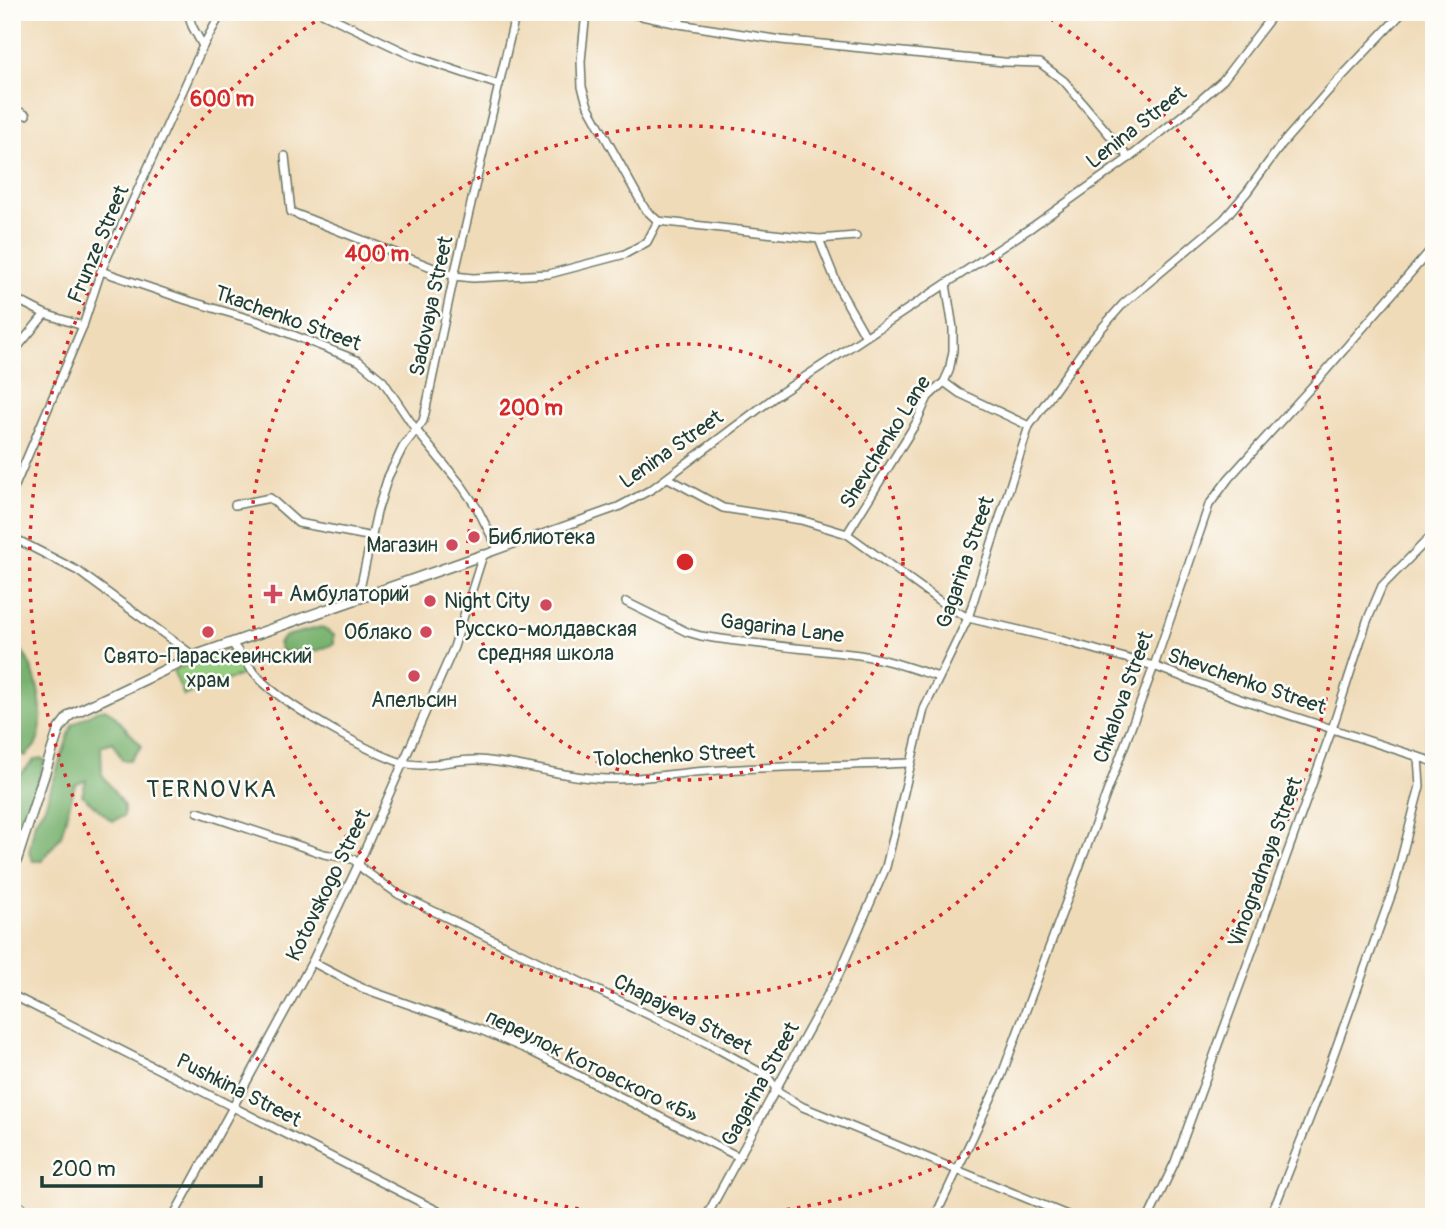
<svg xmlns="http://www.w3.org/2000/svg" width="1446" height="1229" font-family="Pangolin,sans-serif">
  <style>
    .green { fill: #97cf81; stroke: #5b865a; stroke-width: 2 }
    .forest { fill: #79b26f; stroke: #4c7852; stroke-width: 2 }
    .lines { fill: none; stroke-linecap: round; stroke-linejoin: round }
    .minor-casing { stroke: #687463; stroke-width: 10 }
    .tertiary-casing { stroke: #687463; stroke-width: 12 }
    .minor { stroke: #fff; stroke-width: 7 }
    .tertiary { stroke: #fff; stroke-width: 9 }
    .ring { fill: none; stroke: #d62828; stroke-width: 3.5; stroke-dasharray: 3.5 7 }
    .poi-dot { fill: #d1495b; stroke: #fdfcf7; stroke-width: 2.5 }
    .labels { text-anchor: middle; stroke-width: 5; stroke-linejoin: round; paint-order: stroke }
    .street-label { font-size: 21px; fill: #1f3d34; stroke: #fdfcf7 }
    .poi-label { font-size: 21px; fill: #1f3d34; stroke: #fdfcf7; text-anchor: start }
    .quarter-label { font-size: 24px; letter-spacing: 2px; fill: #1f3d34; stroke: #fdfcf7 }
    .centre { fill: #d62828; stroke: #fdfcf7; stroke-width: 3.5 }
    .ring-label { font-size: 21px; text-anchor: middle; font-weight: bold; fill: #d62828; stroke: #fdfcf7; stroke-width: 5; stroke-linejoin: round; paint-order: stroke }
  </style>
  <rect width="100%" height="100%" fill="#fdfcf7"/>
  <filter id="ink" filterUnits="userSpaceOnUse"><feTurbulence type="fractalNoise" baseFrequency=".0143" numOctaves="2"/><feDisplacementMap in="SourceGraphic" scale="14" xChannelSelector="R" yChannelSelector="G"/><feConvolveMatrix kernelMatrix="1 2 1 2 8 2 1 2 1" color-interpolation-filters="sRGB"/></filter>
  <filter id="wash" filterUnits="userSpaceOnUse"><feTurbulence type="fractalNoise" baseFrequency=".00686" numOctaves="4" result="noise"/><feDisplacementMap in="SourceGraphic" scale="28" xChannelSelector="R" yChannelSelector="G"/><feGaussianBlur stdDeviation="1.57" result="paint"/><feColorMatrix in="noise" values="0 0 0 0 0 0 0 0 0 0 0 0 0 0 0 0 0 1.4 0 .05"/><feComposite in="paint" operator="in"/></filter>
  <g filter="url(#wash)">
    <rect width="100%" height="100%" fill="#f0dbb9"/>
    <!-- green -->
    <polygon class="green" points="231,650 244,674 184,696 173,670"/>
    <!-- forest -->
    <g class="forest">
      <polygon points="321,627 334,635 334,644 314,652 282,652 278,643 286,636"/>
      <path d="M12,642C36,655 49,720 36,744C34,748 28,753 25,756L17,752L12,743L14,735L18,731L16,719L12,716Z"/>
      <polygon points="105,709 113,714 142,746 130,760 122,760 113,742 101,746 102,774 124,806 124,816 112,821 82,795 86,780 75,785 61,836 42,861 33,861 29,853 35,821 45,806 72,725 96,711"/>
      <polygon points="40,758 45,760 12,863 12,783 34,760"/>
    </g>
  </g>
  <g filter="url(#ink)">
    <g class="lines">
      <!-- minor casing -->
      <g class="minor-casing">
        <g id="minor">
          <polyline points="188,12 192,26 203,46"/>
          <polyline points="320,12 413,56 499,85"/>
          <polyline points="586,12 581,61 582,87 588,106 645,209 658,221 819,239 839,289 865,335"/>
          <polyline points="623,12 679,24 781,40 1004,62 1040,63 1064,81 1129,158"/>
          <polyline points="679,24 682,12"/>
          <polyline points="12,108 26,115"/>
          <polyline points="285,156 291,212 454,276 473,278 549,274 625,254 647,242 658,221"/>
          <polyline points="819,239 856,236"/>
          <polyline points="101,271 186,300 257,321 359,361 383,381 416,430 462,486 477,508 498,549"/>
          <polyline points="12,297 45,314 83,326"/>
          <polyline points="12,354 45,314"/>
          <polyline points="944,382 959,393 1029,426"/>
          <polyline points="668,478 723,508 801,520 847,534 941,602 968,618 1053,638 1154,666 1240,699 1434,762"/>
          <polyline points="12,493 83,326 101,271 203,46 222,12"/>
          <polyline points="235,505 270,498 298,523 373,537"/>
          <polyline points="847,534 916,423 928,397 944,382 949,371 953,351 953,328 946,284"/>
          <polyline points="12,537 78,571 194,656"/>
          <polyline points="358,598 377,512 388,477 403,447 423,421 425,413 454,276 516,12"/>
          <path d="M626,602L687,632L701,636C751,644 801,648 851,654C881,657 910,668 939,677"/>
          <path d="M232,643C242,657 252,672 265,684C291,708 369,753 403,763C427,769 453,759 477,760C521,762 563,778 608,779C642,780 674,773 708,771C775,766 842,766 909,763"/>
          <polyline points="198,812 324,854 353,859 365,871 398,894 707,1043 767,1076 779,1093 803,1107 1072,1217"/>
          <polyline points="312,962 362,988 476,1028 528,1050 739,1157"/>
          <polyline points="12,995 450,1217"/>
          <polyline points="12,1201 36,1217"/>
          <polyline points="173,1217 312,962 359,863 454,647 483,555 618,507 652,489 776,396 1032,227 1129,158 1189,110 1223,80 1275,12"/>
          <polyline points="706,1217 839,974 886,867 924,709 968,618 1029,426 1087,345 1123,304 1224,219 1247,192 1281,145 1329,90 1403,12"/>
          <polyline points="935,1217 1001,1077 1154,666 1209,505 1229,478 1316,382 1434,246"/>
          <polyline points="1149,1217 1175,1162 1242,979 1332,729 1367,621 1382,586 1434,533"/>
          <polyline points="1268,1217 1277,1201 1323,1084 1393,890 1420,786 1418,757"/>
        </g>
      </g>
      <!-- tertiary casing -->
      <g class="tertiary-casing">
        <polyline id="tertiary" points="12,874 59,729 70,715 194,656 483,555"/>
      </g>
      <!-- minor -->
      <use href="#minor" class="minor"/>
      <!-- tertiary -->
      <use href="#tertiary" class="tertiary"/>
    </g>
  </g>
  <!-- distance rings -->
  <g class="ring">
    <circle cx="685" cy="562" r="218"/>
    <circle cx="685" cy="562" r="436"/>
    <path d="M662 1217A655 655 0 0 1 328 13M1042 13A655 655 0 0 1 708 1217"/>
  </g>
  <!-- markers -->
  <g class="poi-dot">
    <circle cx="474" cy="537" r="7"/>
    <circle cx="452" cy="545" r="7"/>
    <path d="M269.5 583.5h7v7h7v7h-7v7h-7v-7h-7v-7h7z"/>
    <circle cx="430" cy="601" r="7"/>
    <circle cx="546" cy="605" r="7"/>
    <circle cx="208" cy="632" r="7"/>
    <circle cx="426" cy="632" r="7"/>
    <circle cx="414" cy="676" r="7"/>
  </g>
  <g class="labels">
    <!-- street labels -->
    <g class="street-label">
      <text transform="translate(1136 127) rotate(-38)" y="7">Lenina Street</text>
      <text transform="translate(98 244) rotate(-67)" y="7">Frunze Street</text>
      <text transform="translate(431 306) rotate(-78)" y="7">Sadovaya Street</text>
      <text transform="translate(288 318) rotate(20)" y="7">Tkachenko Street</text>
      <text transform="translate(885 442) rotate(-58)" y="7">Shevchenko Lane</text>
      <text transform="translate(671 449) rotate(-35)" y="7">Lenina Street</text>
      <text transform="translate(965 562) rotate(-71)" y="7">Gagarina Street</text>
      <text transform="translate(782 628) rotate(7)" y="7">Gagarina Lane</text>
      <text transform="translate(1247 681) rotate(19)" y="7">Shevchenko Street</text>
      <text transform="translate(1123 697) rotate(-70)" y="7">Chkalova Street</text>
      <text transform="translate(674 755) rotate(-3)" y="7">Tolochenko Street</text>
      <text transform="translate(1265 862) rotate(-70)" y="7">Vinogradnaya Street</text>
      <text transform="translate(328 885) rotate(-64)" y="7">Kotovskogo Street</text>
      <text transform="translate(683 1014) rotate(27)" y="7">Chapayeva Street</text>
      <text transform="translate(592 1066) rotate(26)" y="7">переулок Котовского «Б»</text>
      <text transform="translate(760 1084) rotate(-61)" y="7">Gagarina Street</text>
      <text transform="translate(239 1090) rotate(27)" y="7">Pushkina Street</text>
    </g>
    <!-- poi labels -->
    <g class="poi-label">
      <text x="488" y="544">Библиотека</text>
      <text x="438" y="552" text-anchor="end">Магазин</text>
      <text x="289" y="601">Амбулаторий</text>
      <text x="444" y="608">Night City</text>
      <text x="546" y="636" text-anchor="middle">Русско-молдавская<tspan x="546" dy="24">средняя школа</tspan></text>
      <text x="412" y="639" text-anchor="end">Облако</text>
      <text x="208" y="663" text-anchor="middle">Свято-Параскевинский<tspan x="208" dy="24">храм</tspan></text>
      <text x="414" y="707" text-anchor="middle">Апельсин</text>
    </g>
    <!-- quarter labels -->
    <g class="quarter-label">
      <text x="212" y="797">TERNOVKA</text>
    </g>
  </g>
  <circle cx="685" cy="562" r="10" class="centre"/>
  <g class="ring-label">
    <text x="222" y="106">600 m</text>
    <text x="377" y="261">400 m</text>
    <text x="531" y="415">200 m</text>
  </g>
  <!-- margin -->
  <rect width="1446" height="1229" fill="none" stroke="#fdfcf7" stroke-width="42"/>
  <!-- scale -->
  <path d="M42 1176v10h219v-10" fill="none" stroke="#1f3d34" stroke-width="3.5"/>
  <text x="52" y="1176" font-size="21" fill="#1f3d34" stroke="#fdfcf7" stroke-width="5" paint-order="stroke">200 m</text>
</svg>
